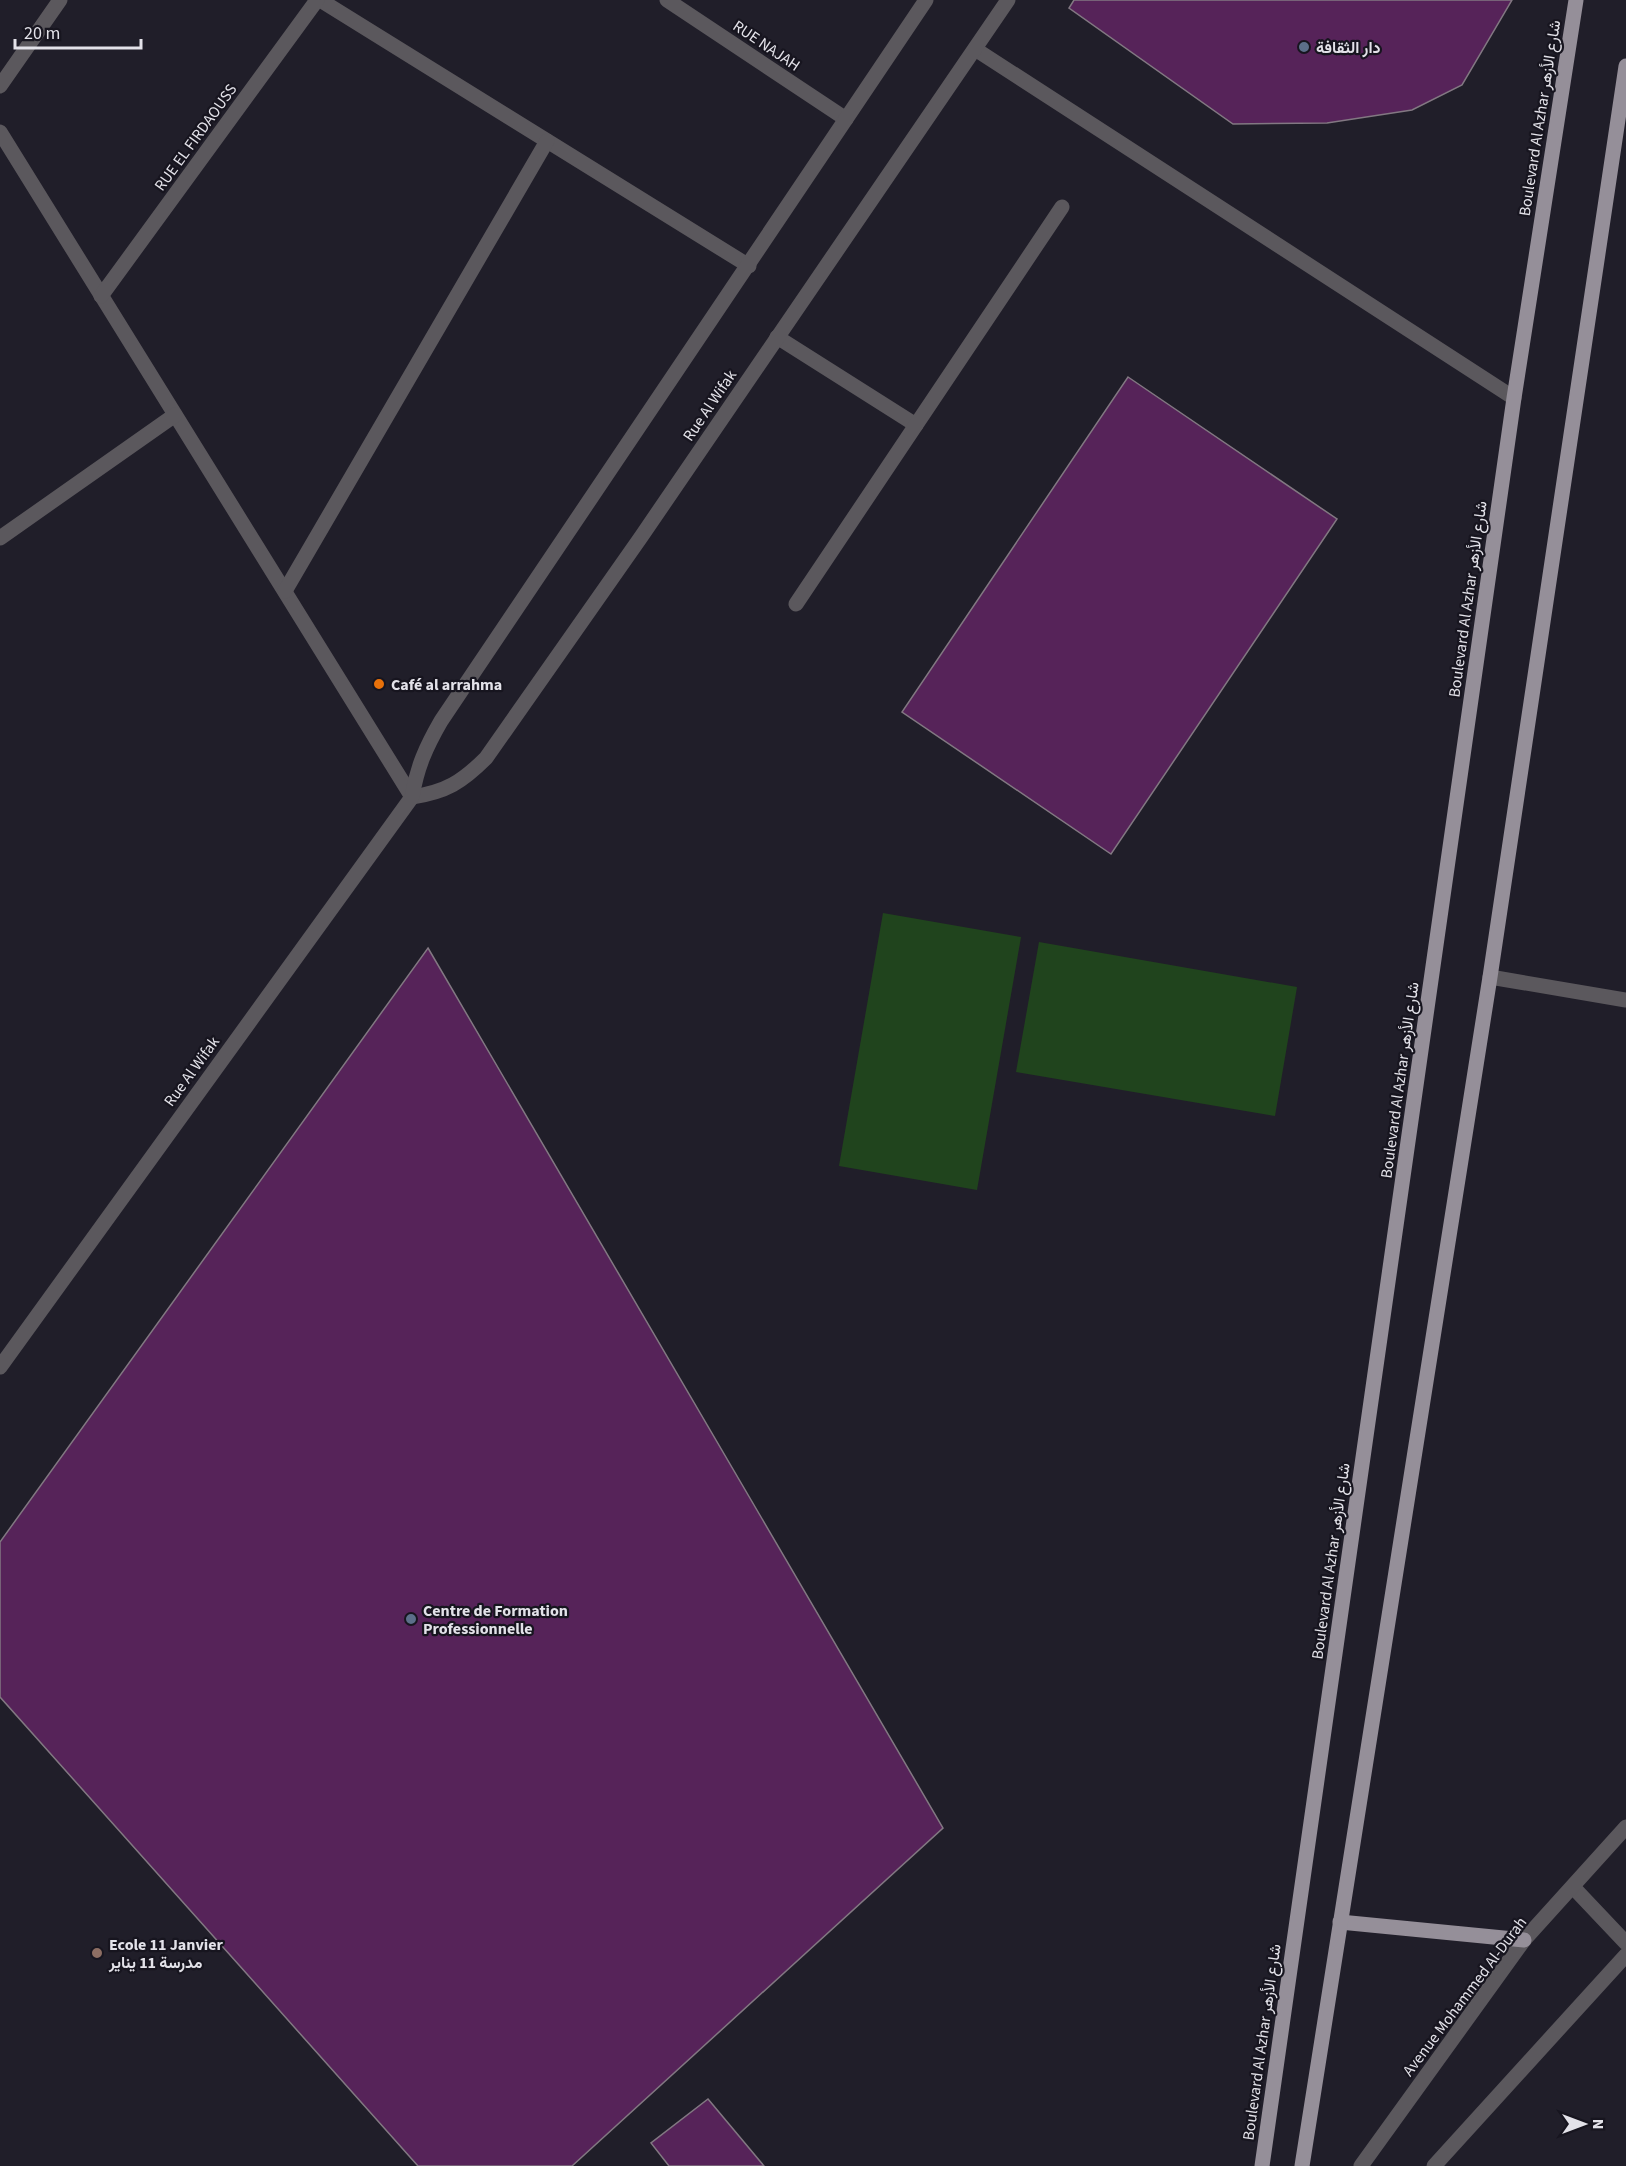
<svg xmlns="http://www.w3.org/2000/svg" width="1626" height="2166" font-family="'Source Sans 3',Vazirmatn,sans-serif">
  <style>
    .green { fill: #20441d }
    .building { fill: #562359; stroke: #827882; stroke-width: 1.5 }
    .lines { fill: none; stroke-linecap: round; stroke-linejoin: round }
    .minor { stroke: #5b585d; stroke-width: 15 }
    .major { stroke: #958f99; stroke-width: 15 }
    .service-dot { fill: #5c6f8a; stroke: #17151f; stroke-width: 2 }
    .food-dot { fill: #e8710a; stroke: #17151f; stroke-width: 2 }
    .education-dot { fill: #8d6e63; stroke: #17151f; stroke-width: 2 }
    .labels { text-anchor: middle; stroke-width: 4.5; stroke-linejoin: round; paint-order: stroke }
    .street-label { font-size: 16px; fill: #e3e2e9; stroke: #17151f }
    .poi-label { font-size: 16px; font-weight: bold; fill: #e3e2e9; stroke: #17151f; text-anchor: start }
  </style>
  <rect width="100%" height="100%" fill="#201e29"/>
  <!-- green -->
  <g class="green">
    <polygon points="883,913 1021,937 977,1190 839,1166"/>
    <polygon points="1039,942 1297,987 1275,1116 1016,1072"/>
  </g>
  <!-- building -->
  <g class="building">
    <polygon points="1074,0 1512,0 1462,85 1412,110 1327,123 1233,124 1069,8"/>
    <polygon points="1128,377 1337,519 1111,854 902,712"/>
    <polygon points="428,948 943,1828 572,2166 418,2166 0,1697 0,1542"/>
    <polygon points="708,2099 764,2166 669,2166 651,2143"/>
  </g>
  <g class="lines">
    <!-- minor -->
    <g class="minor">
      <polyline points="320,0 749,266"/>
      <polyline points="667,0 846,119"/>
      <polyline points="975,49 1514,398"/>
      <polyline points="0,86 60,0"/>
      <polyline points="0,132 412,797"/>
      <polyline points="101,296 317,0"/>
      <polyline points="777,337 916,425"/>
      <polyline points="0,538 175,415"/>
      <polyline points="285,591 547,141"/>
      <polyline points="796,604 1062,207"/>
      <path d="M412,797C446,792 462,782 486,758L641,537L1008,0"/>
      <polyline points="1490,977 1626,1000"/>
      <path d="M0,1367L412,797C417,767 426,747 441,721L926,0"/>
      <polyline points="1573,1887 1626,1943"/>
      <polyline points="1361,2166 1524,1940 1626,1827"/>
      <polyline points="1434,2166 1626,1955"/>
    </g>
    <!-- major -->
    <g class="major">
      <polyline points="1340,1922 1524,1940"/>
      <polyline points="1262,2166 1514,398 1576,0"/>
      <polyline points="1302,2166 1490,977 1626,66"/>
    </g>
  </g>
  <!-- markers -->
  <g class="service-dot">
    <circle cx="1304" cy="47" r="6"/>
    <circle cx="411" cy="1619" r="6"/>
  </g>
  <circle class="food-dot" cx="379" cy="684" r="6"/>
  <circle class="education-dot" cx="97" cy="1953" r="6"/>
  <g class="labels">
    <!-- street labels -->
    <g class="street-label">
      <text transform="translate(767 45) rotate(34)" y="6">RUE NAJAH</text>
      <text transform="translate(1539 118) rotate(-81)" y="6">Boulevard Al Azhar شارع الأزهر</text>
      <text transform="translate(195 137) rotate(-54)" y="6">RUE EL FIRDAOUSS</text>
      <text transform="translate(709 405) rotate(-56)" y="6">Rue Al Wifak</text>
      <text transform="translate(1467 599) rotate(-82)" y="6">Boulevard Al Azhar شارع الأزهر</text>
      <text transform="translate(191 1071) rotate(-54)" y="6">Rue Al Wifak</text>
      <text transform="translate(1399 1080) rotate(-82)" y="6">Boulevard Al Azhar شارع الأزهر</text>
      <text transform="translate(1330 1561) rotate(-82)" y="6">Boulevard Al Azhar شارع الأزهر</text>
      <text transform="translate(1464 1996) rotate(-53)" y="6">Avenue Mohammed Al-Durah</text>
      <text transform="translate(1261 2042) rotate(-82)" y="6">Boulevard Al Azhar شارع الأزهر</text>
    </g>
    <!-- poi labels -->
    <g class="poi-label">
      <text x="1316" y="53">دار الثقافة</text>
      <text x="391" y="690">Café al arrahma</text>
      <text x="423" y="1616">Centre de Formation<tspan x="423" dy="18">Professionnelle</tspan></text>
      <text x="109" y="1950">Ecole 11 Janvier<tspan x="109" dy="18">مدرسة 11 يناير</tspan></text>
    </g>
  </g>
  <!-- north arrow -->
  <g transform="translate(1584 2124) rotate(90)" stroke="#17151f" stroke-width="4.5" paint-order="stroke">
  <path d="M0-4.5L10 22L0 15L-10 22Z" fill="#e3e2e9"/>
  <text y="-9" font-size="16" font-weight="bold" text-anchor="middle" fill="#e3e2e9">N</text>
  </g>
  <!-- scale -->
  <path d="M15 39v9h126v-9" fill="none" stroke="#e3e2e9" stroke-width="3"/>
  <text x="24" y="39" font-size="18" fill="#e3e2e9" stroke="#17151f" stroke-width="4.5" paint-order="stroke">20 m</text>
</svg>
